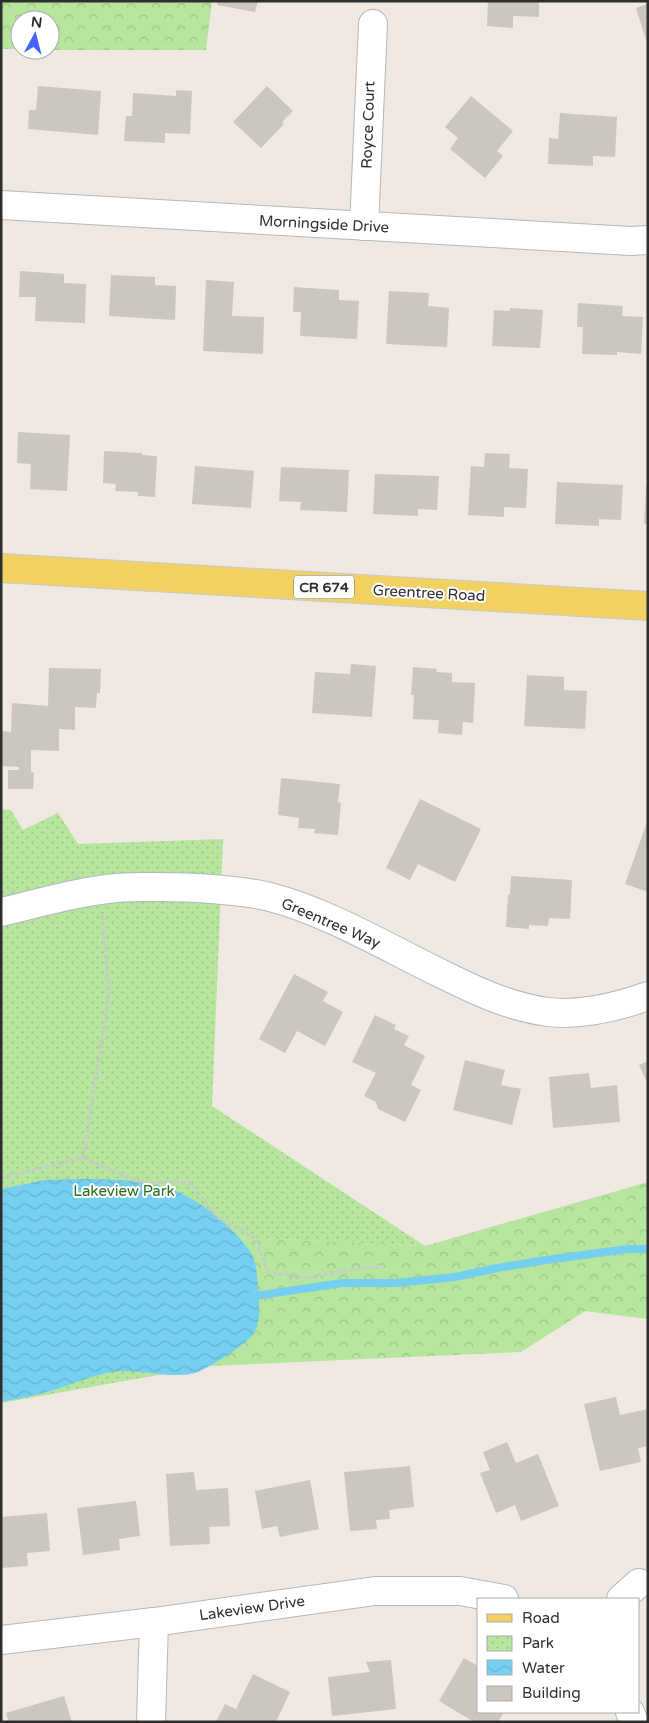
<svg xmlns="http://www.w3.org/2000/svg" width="649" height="1723" font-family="'Varela Round',sans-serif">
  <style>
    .forest { fill: url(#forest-crowns) }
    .park { fill: url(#park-dots) }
    .water { fill: url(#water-waves) }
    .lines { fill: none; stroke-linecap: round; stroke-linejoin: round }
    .stream { stroke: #75cff0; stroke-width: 8 }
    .building { fill: #cbc7bf }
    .minor-casing { stroke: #b4b7c1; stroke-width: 30 }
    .major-casing { stroke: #c9c9c9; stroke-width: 30 }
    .path { stroke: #c9c9c9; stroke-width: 3; stroke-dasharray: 4 2.5; stroke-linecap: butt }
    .minor { stroke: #fff; stroke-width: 28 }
    .major { stroke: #f2d163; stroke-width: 28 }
    .labels { text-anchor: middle; stroke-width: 4; stroke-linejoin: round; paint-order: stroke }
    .shield { fill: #fff; stroke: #6d6d6d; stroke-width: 1 }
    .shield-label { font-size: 14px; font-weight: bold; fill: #2e2e2e }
    .street-label { font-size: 15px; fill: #2e2e2e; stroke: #fff }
    .park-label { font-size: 15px; fill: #2c6e1b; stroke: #fff }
  </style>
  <defs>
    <pattern id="forest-crowns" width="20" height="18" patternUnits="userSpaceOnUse" patternTransform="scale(1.25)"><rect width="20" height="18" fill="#b6e59e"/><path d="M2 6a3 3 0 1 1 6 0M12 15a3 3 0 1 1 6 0" fill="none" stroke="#9dc588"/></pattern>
    <pattern id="park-dots" width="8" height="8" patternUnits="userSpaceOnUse" patternTransform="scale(1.25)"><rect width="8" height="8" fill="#b6e59e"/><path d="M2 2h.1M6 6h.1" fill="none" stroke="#9dc588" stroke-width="1.8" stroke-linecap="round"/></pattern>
    <pattern id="water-waves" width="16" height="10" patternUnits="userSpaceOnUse" patternTransform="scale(1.25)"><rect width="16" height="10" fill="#75cff0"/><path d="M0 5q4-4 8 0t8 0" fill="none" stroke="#66b2ce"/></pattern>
  </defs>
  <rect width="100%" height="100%" fill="#efe9e1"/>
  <!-- forest -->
  <g class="forest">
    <polygon points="1,1 212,1 206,50 50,50 50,20 20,20 20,49 1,49"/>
    <polygon points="648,1182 648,1319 585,1311 521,1352 209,1366 256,1330 237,1237 425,1246"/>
  </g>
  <!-- park -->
  <polygon class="park" points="1,809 11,810 23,830 58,813 78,844 223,839 212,1106 425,1246 238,1237 209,1366 1,1403"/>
  <!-- water -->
  <path class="water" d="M82,1179C111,1179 141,1180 168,1188C198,1198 234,1227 251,1253C258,1264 257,1284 259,1297C259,1308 260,1321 255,1331C247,1345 219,1361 204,1369C182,1382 147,1370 122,1371C100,1372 78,1382 57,1389C39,1395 20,1398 1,1402V1189L45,1180Z"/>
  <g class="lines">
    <!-- stream -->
    <polyline class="stream" points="248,1297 342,1283 396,1283 455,1277 497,1268 546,1260 628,1249 648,1249"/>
  </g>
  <!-- building -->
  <g class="building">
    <polygon points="218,1 258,1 255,12 217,5"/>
    <polygon points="488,1 539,1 539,17 513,16 513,28 487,26"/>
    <polygon points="648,4 648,43 647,43 636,8"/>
    <polygon points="38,86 101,91 98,135 28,129 29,110 36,110"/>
    <polygon points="267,86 293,111 282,122 284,124 261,148 233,122"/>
    <polygon points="176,90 192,91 190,134 165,133 165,143 124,141 126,116 132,116 133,93 176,96"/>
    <polygon points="471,96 513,131 497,151 503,156 485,178 450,149 458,138 445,127"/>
    <polygon points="560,113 617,117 615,157 593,156 593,166 548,164 549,138 558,139"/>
    <polygon points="20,271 64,274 64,283 86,284 85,323 35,321 36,297 19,297"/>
    <polygon points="111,275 155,277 155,285 176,286 175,320 109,316"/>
    <polygon points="206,280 234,282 232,316 264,317 263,354 203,351"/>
    <polygon points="294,287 339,290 339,300 359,301 357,339 300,336 301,312 293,312"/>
    <polygon points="389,291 429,293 428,306 449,308 447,347 386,344"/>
    <polygon points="578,303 623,306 622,316 643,317 641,354 617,352 617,355 582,354 583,327 577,327"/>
    <polygon points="510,308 543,310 540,348 492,346 494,310 510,311"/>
    <polygon points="18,432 70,435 67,491 30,489 31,464 17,463"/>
    <polygon points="104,451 142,453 142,455 157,456 155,497 138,496 138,492 115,491 116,484 103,483"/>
    <polygon points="485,453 510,454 509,468 528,469 526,508 504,507 504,517 468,515 471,466 484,467"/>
    <polygon points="195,466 254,471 251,508 192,504"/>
    <polygon points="281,467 349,470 347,512 300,510 301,502 279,501"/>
    <polygon points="375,474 439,476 437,510 418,509 418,516 373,514"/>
    <polygon points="557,482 623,485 621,520 599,519 599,526 555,524"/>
    <polygon points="646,486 648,486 648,524 644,524"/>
    <polygon points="351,664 376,666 372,717 312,713 315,672 350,674"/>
    <polygon points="413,667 437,669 436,672 452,673 452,682 475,683 473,723 463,722 462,735 438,733 439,720 413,719 414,695 411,695"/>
    <polygon points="49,668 101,669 100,693 97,693 96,708 75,707 75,730 59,729 59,751 31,750 31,772 34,773 33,789 8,789 8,770 19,770 19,767 1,766 1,731 11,732 12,703 48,706"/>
    <polygon points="527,675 564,677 564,690 587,691 585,729 524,726"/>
    <polygon points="281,778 340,784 338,802 341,803 338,835 314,833 315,829 298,828 299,818 278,815"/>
    <polygon points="420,799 481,829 455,882 418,864 410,880 386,868"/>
    <polygon points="647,822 648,822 648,892 625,884"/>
    <polygon points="511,876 572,880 570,919 549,918 548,926 529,925 529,929 506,927 508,895 510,895"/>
    <polygon points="294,974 328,992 323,1001 343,1012 325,1046 297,1031 285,1053 259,1039"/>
    <polygon points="375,1015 396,1025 394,1029 409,1036 404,1045 425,1056 411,1085 421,1090 405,1122 378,1109 376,1102 364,1096 376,1073 352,1062"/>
    <polygon points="465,1060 505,1070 501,1085 521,1089 512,1125 453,1110"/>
    <polygon points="648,1061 648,1085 639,1065"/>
    <polygon points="589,1073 591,1088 617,1085 620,1122 553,1128 549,1077"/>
    <polygon points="616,1397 620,1415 648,1409 648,1446 638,1448 641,1462 600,1471 584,1404"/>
    <polygon points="507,1442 516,1463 538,1454 559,1506 521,1521 515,1505 496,1513 480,1473 490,1470 483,1452"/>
    <polygon points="410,1466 414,1507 389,1510 390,1519 376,1520 377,1529 350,1531 344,1472"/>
    <polygon points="194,1472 196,1490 228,1488 230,1526 209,1527 210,1544 170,1546 166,1474"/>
    <polygon points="310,1480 319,1529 280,1537 277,1526 262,1529 255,1491"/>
    <polygon points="136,1501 140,1536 119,1539 120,1550 83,1555 77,1508"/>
    <polygon points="47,1513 50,1551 27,1553 28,1566 1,1568 1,1517"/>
    <polygon points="464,1658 478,1666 478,1712 504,1712 498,1722 474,1722 439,1701"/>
    <polygon points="391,1660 396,1709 332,1716 328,1677 370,1672 366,1662"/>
    <polygon points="253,1674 290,1692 276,1722 216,1722 225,1704 236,1709"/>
    <polygon points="64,1696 72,1722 9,1722 6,1713"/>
  </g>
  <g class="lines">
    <!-- minor casing -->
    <g class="minor-casing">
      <g id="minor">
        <polyline points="1,205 631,241 648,240"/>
        <polyline points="364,226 373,24"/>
        <path d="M1,912C39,903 77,892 116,888C143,886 172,887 199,888C222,890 247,891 270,897C328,912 388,948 442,974C476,991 510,1007 548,1012C582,1016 617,1007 648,996"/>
        <polyline points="621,1599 639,1583"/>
        <polyline points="1,1640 154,1622 375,1591 460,1591 504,1599"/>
        <polyline points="630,1712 634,1722"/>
        <polyline points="151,1722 154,1622"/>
      </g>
    </g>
    <!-- major casing -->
    <g class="major-casing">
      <polyline id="major" points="1,568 648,606"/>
    </g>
    <!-- path -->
    <g class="path">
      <polyline points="83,1158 143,1183 189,1182 218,1218 255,1238 268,1272 304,1278 360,1268 384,1266"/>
      <polyline points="1,1178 83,1158 109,993 102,916"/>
    </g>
    <!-- minor -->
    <use href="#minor" class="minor"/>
    <!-- major -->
    <use href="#major" class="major"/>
  </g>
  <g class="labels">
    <!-- shield labels -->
    <rect class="shield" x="294" y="575.5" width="60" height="23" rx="4"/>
    <g class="shield-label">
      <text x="324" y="592">CR 674</text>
    </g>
    <!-- street labels -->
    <g class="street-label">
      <text transform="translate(368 125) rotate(-88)" y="5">Royce Court</text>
      <text transform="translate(324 224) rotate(3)" y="5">Morningside Drive</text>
      <text transform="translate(429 593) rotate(3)" y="5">Greentree Road</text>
      <text transform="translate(331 923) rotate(23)" y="5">Greentree Way</text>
      <text transform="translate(252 1608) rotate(-8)" y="5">Lakeview Drive</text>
    </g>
    <!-- park labels -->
    <g class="park-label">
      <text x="124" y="1196">Lakeview Park</text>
    </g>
  </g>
  <!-- border -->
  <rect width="649" height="1723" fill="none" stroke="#2e2e2e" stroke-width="5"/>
  <!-- legend -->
  <rect x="477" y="1598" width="162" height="115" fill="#ffffff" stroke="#ababab"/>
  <rect x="487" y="1614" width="25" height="8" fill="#f2d163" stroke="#ababab"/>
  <text x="522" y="1623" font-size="15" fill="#2e2e2e">Road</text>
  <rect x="487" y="1636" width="25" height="15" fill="url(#park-dots)" stroke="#ababab"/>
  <text x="522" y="1648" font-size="15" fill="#2e2e2e">Park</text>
  <rect x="487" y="1660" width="25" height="15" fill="url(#water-waves)" stroke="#ababab"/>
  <text x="522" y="1673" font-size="15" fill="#2e2e2e">Water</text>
  <rect x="487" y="1686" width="25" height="15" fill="#cbc7bf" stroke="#ababab"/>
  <text x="522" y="1698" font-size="15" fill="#2e2e2e">Building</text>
  <!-- north arrow -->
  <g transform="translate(35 35) rotate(7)"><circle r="24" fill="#ffffff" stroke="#ababab"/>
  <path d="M0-4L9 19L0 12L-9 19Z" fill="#4264fb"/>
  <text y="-8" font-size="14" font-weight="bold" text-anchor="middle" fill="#2e2e2e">N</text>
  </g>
</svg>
